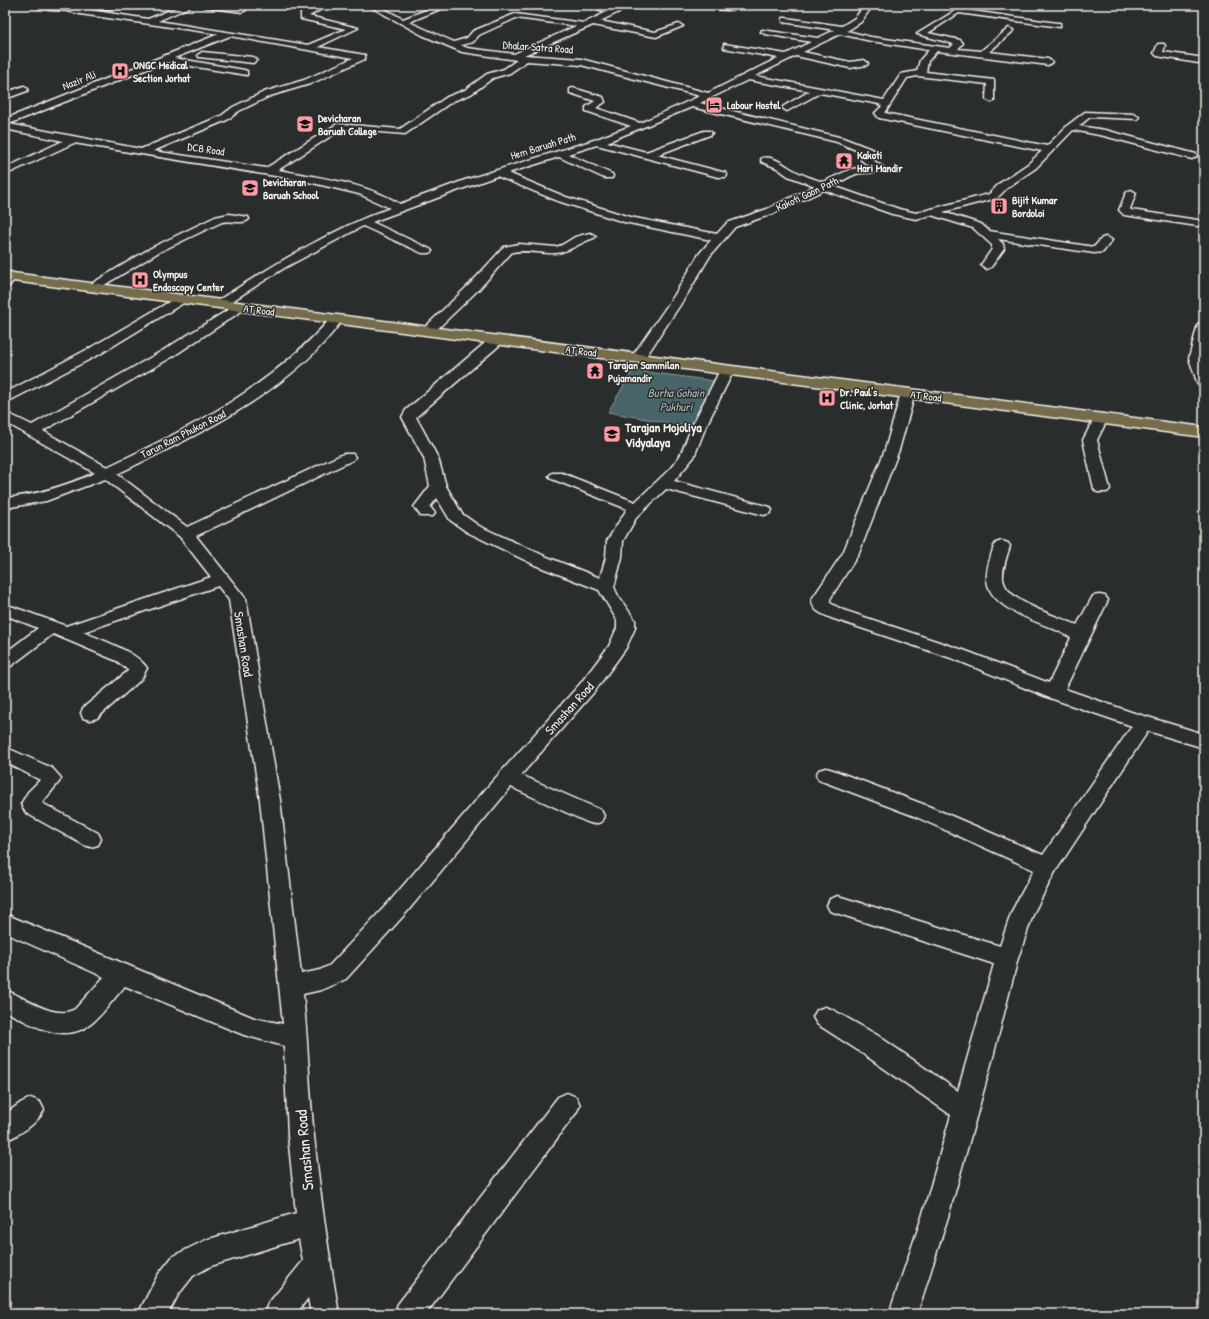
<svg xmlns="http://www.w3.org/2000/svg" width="1209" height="1319" font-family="'Patrick Hand',sans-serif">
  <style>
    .water { fill: #476569; stroke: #8c9d9c }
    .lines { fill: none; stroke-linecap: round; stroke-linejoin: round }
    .minor-casing { stroke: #f4f1e8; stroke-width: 3 }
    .major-casing { stroke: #f4f1e8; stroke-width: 3 }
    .highway-casing { stroke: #f4f1e8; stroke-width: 3 }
    .minor { fill: #2a2d2e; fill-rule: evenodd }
    .major { fill: #746c4b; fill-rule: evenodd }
    .highway { fill: #746c4b; fill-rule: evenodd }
    .labels { text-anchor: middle; stroke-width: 3; stroke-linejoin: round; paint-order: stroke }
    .far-street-label { font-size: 11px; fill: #f4f1e8; stroke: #2a2d2e }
    .far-poi-label { font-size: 11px; font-weight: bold; fill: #f4f1e8; stroke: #2a2d2e; text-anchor: start }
    .far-water-label { font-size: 12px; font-style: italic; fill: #afb9b5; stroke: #2a2d2e }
    .poi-label { font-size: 13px; font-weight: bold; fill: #f4f1e8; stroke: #2a2d2e; text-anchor: start }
    .street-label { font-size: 13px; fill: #f4f1e8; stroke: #2a2d2e }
    .near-street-label { font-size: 16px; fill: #f4f1e8; stroke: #2a2d2e }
  </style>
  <rect width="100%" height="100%" fill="#2a2d2e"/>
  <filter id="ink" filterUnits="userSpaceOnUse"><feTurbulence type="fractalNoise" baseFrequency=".025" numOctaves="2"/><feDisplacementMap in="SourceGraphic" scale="8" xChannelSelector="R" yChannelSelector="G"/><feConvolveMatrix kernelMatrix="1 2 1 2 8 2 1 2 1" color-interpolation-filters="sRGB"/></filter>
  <g filter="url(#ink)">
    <!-- water -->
    <polygon class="water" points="633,370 714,381 690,427 608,412"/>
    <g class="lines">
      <!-- minor casing -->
      <g class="minor-casing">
        <g id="minor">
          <path d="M183,5H194L158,21L308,45L346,29L301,19V13L309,10L293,5H306L320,10L309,16L358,28L318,47L365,55V59L310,84L270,96L239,111L227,120L153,151L266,168L337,124L400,129L447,97L465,90L487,74L504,69L517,60L462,52L422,35L367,5H377L403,19L439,5H450L409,22L454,42L467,38L473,31L515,14L584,23L607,12L581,5H595L614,9L624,5H634L600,21L655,32L679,24L683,26L656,37L593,25L524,55L581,59L708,93L778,58L724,48V44L786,54L811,42L765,34L761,32L762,30L818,38L835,30L783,22V18H786L842,26L855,18L865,5H873L861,22L847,31L871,37L950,48L954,44L917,34L958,9L1057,23H1060V27L959,13L928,33L960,40L963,43L958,49L981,51L1009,28L1013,30L1012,32L989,52L1048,59L1052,62L1048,65L937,51L928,61L926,72L994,80V101L991,102L986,99L987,84L917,76L907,78L885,113L1047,146L1068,125L1085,112L1134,114L1139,117L1137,119L1090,117L1079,126L1105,130L1196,154L1197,156L1192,159L1104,136L1073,130L1036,168L1008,187L997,198L943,212L981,224L989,231L1094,247L1102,238L1106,237L1112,240L1103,252L1094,253L998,239L1003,244L1004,249L991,267L987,269L981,265L992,249V245L973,228L931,215L916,219L892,214L824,190L775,213L735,227L710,256L686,296L645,358L643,361H633L631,358L674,296L699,254L711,240L624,222L558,201L497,176L372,222L430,249L432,251L430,253H422L363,226L286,267L221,308L215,304L217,301C272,266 328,231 390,208L359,194L300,180L74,143L5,175V168L63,141L5,129V119L219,34L80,14L63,10V6L148,19ZM516,18L576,26L514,54L467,48L461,45L473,42L479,35ZM840,34L871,41L929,50L920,60L917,71L901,74L884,100L755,76L796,56L850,68L867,65L868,63L864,60L850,62L803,52ZM230,36L353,58L304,80L264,92L233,107L221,116L141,149L9,124L165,62L247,75V71L244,70L174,58ZM527,61L581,65L700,96L640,123L596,108L605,102L603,97L573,88L570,89V93L595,101L586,107V111L631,126L594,140L465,180L400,204C367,183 316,177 278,170L342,129L405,134L453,101L471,94L493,78L510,73ZM748,80L810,91L784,106L782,108L787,111L820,93L879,104L882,106L875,113L879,118L1042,151L1028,164L1000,183L989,194L916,213L899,209L833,186C840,182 848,177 856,174C866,171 876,176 883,167L873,160L880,154L879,152L843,138L700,103ZM692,107L837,142L868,155L861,160L871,167L851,169L823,182C814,179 805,176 797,172C786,167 775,155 762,158L761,160L762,162L777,168L788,176L815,186L767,209L727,223L717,234L630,217L566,197L508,173L559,157L604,178H612L613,176L612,174L568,154L597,145L718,177H726L727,175L726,173L657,155L710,135L712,133L710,131H704L646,152L607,142Z"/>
          <path d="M201,5C212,5 238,3 246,10L242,12L205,7Z"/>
          <path d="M707,5H745C737,12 715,11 707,5Z"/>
          <polygon points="1158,44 1164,44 1165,46 1163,52 1204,58 1204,64 1157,56 1154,53"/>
          <polygon points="202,52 253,57 257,60 253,63 199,57 198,55"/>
          <polygon points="24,86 28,89 27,91 5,99 5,93"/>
          <polygon points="1131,190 1136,193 1130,209 1131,210 1204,221 1204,227 1124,215 1119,210 1126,193"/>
          <path d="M229,214L248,217L249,219C244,225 231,220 222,222L159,252L96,290L92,291L86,287L151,248L215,217Z"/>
          <path d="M590,233L596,236L594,238C580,242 570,252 556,253C541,254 527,249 512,252L479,289L432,334H422L421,331L471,283L504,247L519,244L556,247L562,245L575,237Z"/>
          <polygon points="11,272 17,276 9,286 5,287 5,276"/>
          <polygon points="181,295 187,299 185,302 100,354 5,403 5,393 90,348"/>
          <path d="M239,303L245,307L243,310L172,357L43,431L107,467C194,426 267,390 332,317L336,316L342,320C293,391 193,437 117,474L187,527L343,454H353L355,457L353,460L196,536L246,599L280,800L301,974L320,970L330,965L390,901L491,783L580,684L609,646L617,628V620L599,590L535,565L467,532L450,520L437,498L430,507L435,513L433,516H421L414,507L430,486L424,458L402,417L406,410L492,337H502L503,340L502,343L416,417L438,458L446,486L462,514L479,526L547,557L600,578L606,557L607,541L627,509L552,479L549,476L552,473H562L635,502L670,469L680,456L692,426L720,370L722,367H732L734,370L706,426L694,457L674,481L770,507L772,510L770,513L764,515L666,489L636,518L623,541L622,557L614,587L618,596L635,620V628L626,648L594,692L521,775L601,810L604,816L601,822L594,824L587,822L511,787L406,913L346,979L321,990L303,994C308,1041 309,1089 314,1136C320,1196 329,1255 339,1314H311L308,1298L296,1314H264L268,1304L303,1261L299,1239L211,1266L193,1276L178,1295L168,1314H138L158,1275L173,1256L206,1240L296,1213L288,1135L284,1046L244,1035L125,986C114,998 104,1013 92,1023C64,1046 31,1024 5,1011V990C25,997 54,1021 75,1009L104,977L5,933V914L254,1018L283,1024L260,800L229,600L218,586L83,632C101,640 136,651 147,668L142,678L137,683L97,718L90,720L83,718L81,713L83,708L128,671V670L117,661L53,634L11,666L5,668V653L38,628L5,615V604L66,626L211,577L180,537L105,479L46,501L5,508V498C37,495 65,486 95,473L5,422V412L32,425L162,351Z"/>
          <polygon points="1204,320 1203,358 1204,386 1199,385 1197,382 1189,358 1198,324"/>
          <path d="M908,389L913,390L915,393L899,450L859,553L830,599V603L843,610L966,651L1049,683L1071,638C1048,622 989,613 987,579C986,568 991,556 994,546L996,543L1002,541L1008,543L1010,546C1007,556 1002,569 1003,579C1006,603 1058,616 1077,625L1093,596L1099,595L1105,596L1108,600L1065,689L1131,712L1204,734V748L1148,731L1055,872L1034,912L1018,958L993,1057L948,1217L917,1314H889L922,1217L951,1115L859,1051L817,1024L813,1017L817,1010L825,1007L833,1010L877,1035L958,1091L994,964L830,911L827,905L830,899L838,896L1000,946L1012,911L1034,870L914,816L819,780L816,775L819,770L826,768L833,770L928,806L1043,855L1132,726L1047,697L954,659L831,618C821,613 812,611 812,599L843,553L885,450L901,393L903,390Z"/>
          <polygon points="1101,414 1106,415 1108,418 1097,440 1110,489 1107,492 1097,492 1094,489 1083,440 1096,415"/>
          <polygon points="5,747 52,768 61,778 59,782 42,803 98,833 101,839 98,845 91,847 84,845 26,813 21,804 28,792 40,780 5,762"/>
          <polygon points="567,1093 576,1097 580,1105 576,1113 426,1314 394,1314 398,1304 558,1097"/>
          <path d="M31,1098L40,1102L44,1110C37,1124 19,1135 5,1141V1114L22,1102Z"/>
        </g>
      </g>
      <!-- major casing -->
      <g class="major-casing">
        <path id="major" d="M33,5H125L120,8C105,9 43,15 33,5Z"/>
      </g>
      <!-- highway casing -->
      <g class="highway-casing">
        <polygon id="highway" points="5,272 1204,427 1204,437 5,280"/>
      </g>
      <!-- minor -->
      <use href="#minor" class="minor"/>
      <!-- major -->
      <use href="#major" class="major"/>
      <!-- highway -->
      <use href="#highway" class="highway"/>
    </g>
  </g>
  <!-- icons -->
  <defs>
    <g id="hospital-square" transform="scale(0.9)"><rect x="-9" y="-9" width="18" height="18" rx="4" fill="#ff9aa2" stroke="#2a2d2e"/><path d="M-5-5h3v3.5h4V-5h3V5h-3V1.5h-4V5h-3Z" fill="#111"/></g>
    <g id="hotel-square" transform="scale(0.9)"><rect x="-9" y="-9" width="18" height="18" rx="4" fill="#ff9aa2" stroke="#2a2d2e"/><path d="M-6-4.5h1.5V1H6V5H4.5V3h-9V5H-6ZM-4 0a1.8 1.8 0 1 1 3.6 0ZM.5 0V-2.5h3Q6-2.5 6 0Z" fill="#111"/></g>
    <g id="university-square" transform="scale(0.9)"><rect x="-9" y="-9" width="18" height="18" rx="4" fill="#ff9aa2" stroke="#2a2d2e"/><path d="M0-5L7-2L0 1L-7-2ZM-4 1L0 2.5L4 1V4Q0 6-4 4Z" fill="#111"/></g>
    <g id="temple-square" transform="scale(0.9)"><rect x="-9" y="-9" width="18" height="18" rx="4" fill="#ff9aa2" stroke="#2a2d2e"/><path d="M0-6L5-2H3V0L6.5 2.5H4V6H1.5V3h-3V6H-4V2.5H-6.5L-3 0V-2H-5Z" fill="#111"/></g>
    <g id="school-square" transform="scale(0.9)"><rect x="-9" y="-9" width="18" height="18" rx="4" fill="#ff9aa2" stroke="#2a2d2e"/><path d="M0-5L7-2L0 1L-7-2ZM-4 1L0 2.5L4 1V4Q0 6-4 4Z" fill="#111"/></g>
    <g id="building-square" transform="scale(0.9)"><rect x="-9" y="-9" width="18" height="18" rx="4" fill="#ff9aa2" stroke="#2a2d2e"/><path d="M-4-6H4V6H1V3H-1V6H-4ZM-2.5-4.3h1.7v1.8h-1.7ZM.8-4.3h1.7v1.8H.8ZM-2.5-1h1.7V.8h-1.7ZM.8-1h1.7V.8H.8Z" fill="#111"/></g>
  </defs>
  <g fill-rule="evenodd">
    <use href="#hospital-square" x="120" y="71"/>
    <use href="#hotel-square" x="714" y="105"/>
    <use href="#university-square" x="305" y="124"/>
    <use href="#temple-square" x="844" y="161"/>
    <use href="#school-square" x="250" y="188"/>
    <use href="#building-square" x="999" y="206"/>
    <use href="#hospital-square" x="140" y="280"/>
    <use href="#temple-square" x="595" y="371"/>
    <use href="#hospital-square" x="827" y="398"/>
    <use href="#school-square" x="612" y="434"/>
  </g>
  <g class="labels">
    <!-- far-street labels -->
    <g class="far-street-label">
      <text transform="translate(538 47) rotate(4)" y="4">Dhalar Satra Road</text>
      <text transform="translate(79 80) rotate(-22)" y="4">Nazir Ali</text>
      <text transform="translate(543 146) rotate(-17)" y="4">Hem Baruah Path</text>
      <text transform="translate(206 149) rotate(8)" y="4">DCB Road</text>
      <text transform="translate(807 194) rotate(-25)" y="4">Kakoti Gaon Path</text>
      <text transform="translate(259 310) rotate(7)" y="4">AT Road</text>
      <text transform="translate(581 351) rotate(7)" y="4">AT Road</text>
      <text transform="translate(926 396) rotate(7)" y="4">AT Road</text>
      <text transform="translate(183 434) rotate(-27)" y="4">Tarun Ram Phukon Road</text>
    </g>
    <!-- far-poi labels -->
    <g class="far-poi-label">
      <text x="133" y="69">ONGC Medical<tspan x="133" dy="13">Section Jorhat</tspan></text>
      <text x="727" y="109">Labour Hostel</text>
      <text x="318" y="122">Devicharan<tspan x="318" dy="13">Baruah College</tspan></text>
      <text x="857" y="159">Kakoti<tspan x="857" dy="13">Hari Mandir</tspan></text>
      <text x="263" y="186">Devicharan<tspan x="263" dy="13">Baruah School</tspan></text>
      <text x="1012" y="204">Bijit Kumar<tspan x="1012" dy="13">Bordoloi</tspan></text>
      <text x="153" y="278">Olympus<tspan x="153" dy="13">Endoscopy Center</tspan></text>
      <text x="608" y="369">Tarajan Sammilan<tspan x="608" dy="13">Pujamandir</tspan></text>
      <text x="840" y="396">Dr. Paul's<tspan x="840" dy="13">Clinic, Jorhat</tspan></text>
    </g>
    <!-- far-water labels -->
    <g class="far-water-label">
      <text x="676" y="397">Burha Gohain<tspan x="676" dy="14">Pukhuri</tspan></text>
    </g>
    <!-- poi labels -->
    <g class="poi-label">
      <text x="625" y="432">Tarajan Mojoliya<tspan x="625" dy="15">Vidyalaya</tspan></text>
    </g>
    <!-- street labels -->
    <g class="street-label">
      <text transform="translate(244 644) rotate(81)" y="5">Smashan Road</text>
      <text transform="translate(569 708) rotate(-48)" y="5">Smashan Road</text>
    </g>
    <!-- near-street labels -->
    <g class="near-street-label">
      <text transform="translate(304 1150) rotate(-95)" y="6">Smashan Road</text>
    </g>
  </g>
  <!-- margin -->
  <rect width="1209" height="1319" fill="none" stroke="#2a2d2e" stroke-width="20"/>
  <rect x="10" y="10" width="1189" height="1299" fill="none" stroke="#f4f1e8" stroke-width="1.5" filter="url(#ink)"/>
</svg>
